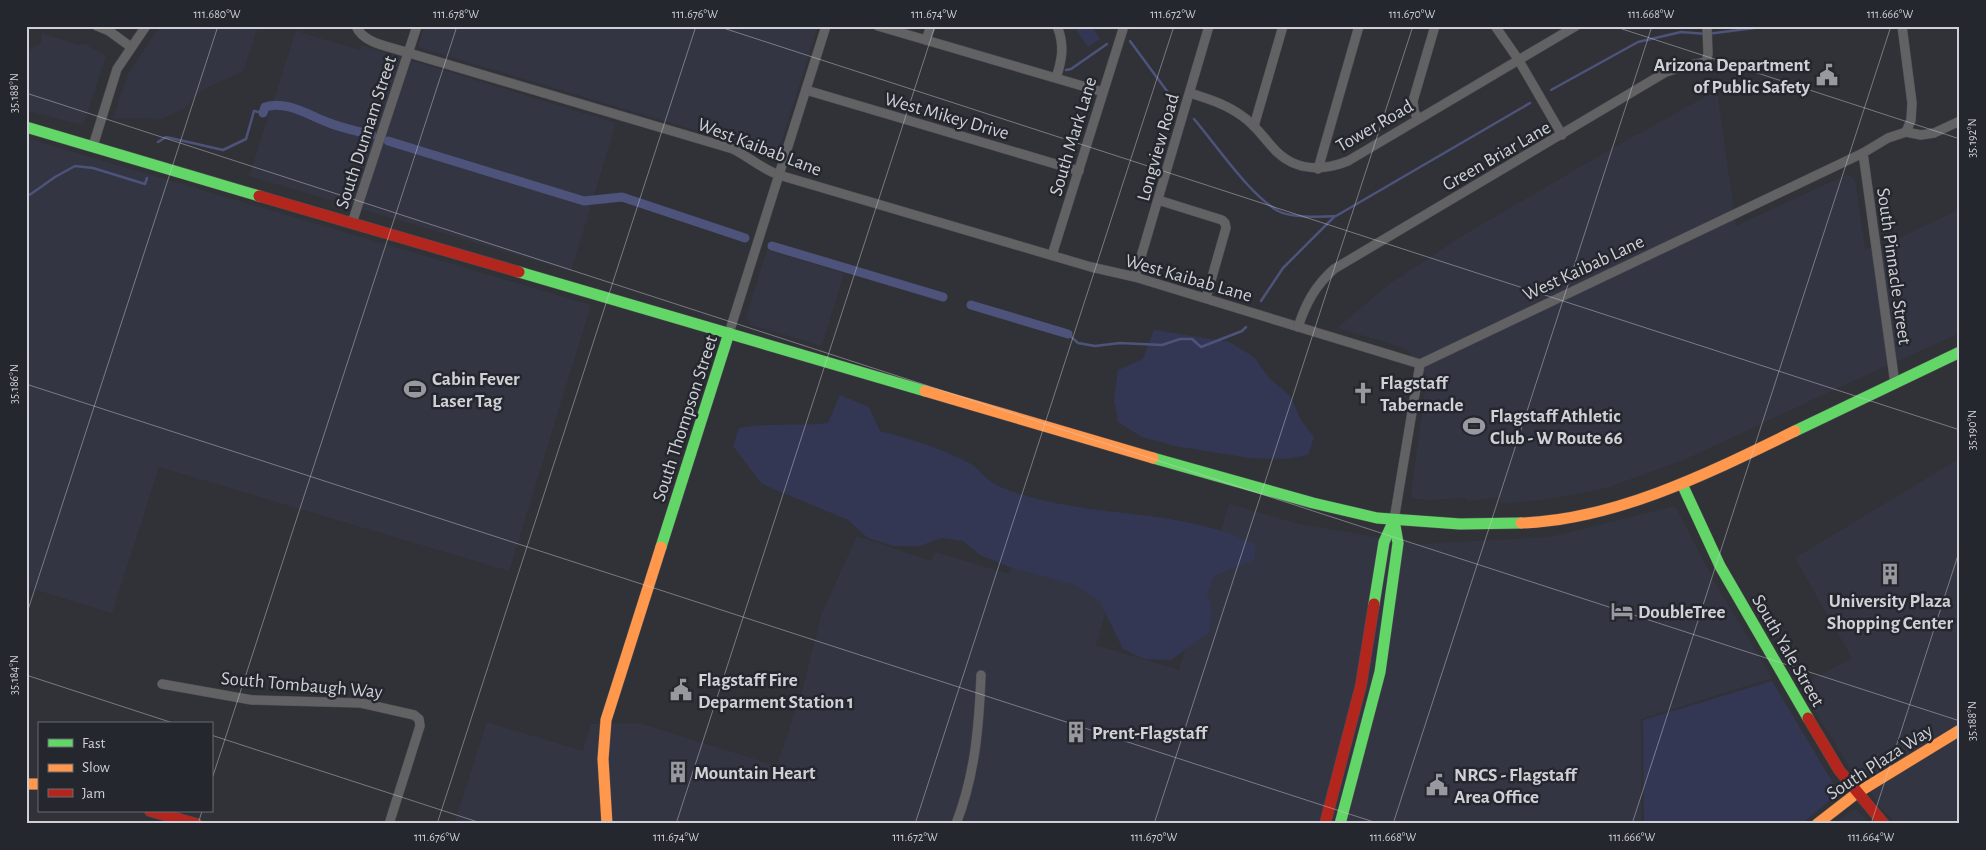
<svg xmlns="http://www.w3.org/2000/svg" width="1986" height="850" font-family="'Alegreya Sans',sans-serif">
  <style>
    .built { fill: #333542 }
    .green { fill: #343754 }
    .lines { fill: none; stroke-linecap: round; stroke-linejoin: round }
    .stream { stroke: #4d537a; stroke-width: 2.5 }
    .canal { stroke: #4d537a; stroke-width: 9 }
    .street-casing { stroke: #4d4e53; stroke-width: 10 }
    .fast-casing { stroke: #4d4e53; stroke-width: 12 }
    .slow-casing { stroke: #4d4e53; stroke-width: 12 }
    .jam-casing { stroke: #4d4e53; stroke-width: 12 }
    .street { stroke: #626265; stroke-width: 9 }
    .fast { stroke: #63d668; stroke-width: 11 }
    .slow { stroke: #ff974d; stroke-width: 11 }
    .jam { stroke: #b3261e; stroke-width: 11 }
    .ticks { fill: none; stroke: #d0d1d7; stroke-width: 1; stroke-opacity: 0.45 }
    .labels { text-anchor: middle; stroke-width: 5; stroke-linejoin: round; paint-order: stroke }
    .poi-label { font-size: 19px; font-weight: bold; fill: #d0d1d7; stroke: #25272f; text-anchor: start }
    .street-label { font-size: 19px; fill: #d0d1d7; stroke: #25272f }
    .neatline { fill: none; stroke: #d0d1d7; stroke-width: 2 }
    .ticks-label { font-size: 12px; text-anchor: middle; fill: #d0d1d7 }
  </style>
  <rect width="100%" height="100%" fill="#313237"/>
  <!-- built -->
  <g class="built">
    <polygon points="160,26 244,26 257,30 243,71 202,90 185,108 161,119 113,118 128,74"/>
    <polygon points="425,26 818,26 777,155 418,47"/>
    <polygon points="296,31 359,50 361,45 616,123 571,271 249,176"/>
    <polygon points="42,33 78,45 85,44 106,56 84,123 82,125 26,110 26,52 41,43"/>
    <polygon points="1717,90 1736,226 1848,174 1855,180 1865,249 1887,244 1960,209 1960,333 1833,390 1686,459 1606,488 1556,498 1501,504 1500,497 1467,501 1466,498 1430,500 1415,499 1411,495 1427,376 1405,348 1337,328 1388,285 1462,236 1635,135 1637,135"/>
    <polygon points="26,138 591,305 509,571 159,467 112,613 26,587"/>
    <polygon points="767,250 844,273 822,346 751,325 747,319 746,317"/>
    <polygon points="1960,458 1960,824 1897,824 1877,804 1874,796 1856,778 1800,686 1852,658 1795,558"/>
    <polygon points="1229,504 1299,524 1418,544 1550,537 1675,506 1719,590 1772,678 1641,719 1641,824 454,824 487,722 583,751 591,724 639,723 777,766 802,691 822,613 857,536 931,561 935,552 1009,574 1015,554 1115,580 1096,645 1179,670"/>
    <polygon points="1854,809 1857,810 1870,824 1834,824"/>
  </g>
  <!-- green -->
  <g class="green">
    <polygon points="1076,26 1091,26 1100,39 1088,47 1075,28"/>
    <polygon points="1154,330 1229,342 1254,357 1269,378 1290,396 1301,420 1314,437 1308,455 1284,459 1250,458 1175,446 1142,437 1118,422 1114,399 1118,370 1143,359"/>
    <path d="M840,395L869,407L880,431C910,439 942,448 969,463C977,467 982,475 989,480C997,487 1011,491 1020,494C1097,519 1184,508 1256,545L1254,560L1214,576L1207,594L1212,610L1209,632L1171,660L1144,659L1123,649L1099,600L1075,585L1009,567L980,555L963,541L941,538L920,546H894L868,538L848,520L762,484L733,446L739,428C769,423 798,426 828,423Z"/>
    <polygon points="1772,681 1839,793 1801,824 1644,824 1643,720"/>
  </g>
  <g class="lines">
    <!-- stream -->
    <g class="stream">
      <polyline points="1130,41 1175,102"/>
      <polyline points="1066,70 1071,69 1107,44"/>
      <polyline points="1551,90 1638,42 1681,32 1707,34 1770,26"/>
      <path d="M1194,119C1217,146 1249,194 1278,211C1290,218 1322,217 1336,216L1530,103"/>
      <polyline points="158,142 166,137 223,150 246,139 254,111 263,113"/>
      <polyline points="26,196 31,194 55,177 75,166 93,168 145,184 147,178"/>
      <polyline points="1261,301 1283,268 1335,216"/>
      <polyline points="1068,334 1078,343 1095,346 1120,343 1162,345 1180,339 1192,339 1201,347 1242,331 1246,327"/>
    </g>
    <!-- canal -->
    <g class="canal">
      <path d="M263,113L265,107C286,100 308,115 327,122C341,128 357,131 372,135"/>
      <polyline points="388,141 584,201 622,197 745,238"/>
      <polyline points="772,246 943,297"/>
      <polyline points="971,305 1068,334"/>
    </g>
    <!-- street casing -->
    <g class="street-casing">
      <g id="street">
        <polyline points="97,26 109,31 131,47"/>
        <path d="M356,26C363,44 392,47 409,53L733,149C749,157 762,169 779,175L1091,267L1135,277L1420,364L1863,153L1888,138L1906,132L1921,135L1934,133L1960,121"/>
        <polyline points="878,26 1103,92"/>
        <polyline points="1495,26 1518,59 1562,135"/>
        <polyline points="1902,26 1912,103 1911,120 1906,132"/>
        <polyline points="926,40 931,26"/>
        <path d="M1056,78C1062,60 1065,45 1057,26"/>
        <polyline points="806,90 1079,171"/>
        <path d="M1190,93C1208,99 1226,104 1242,116C1256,125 1265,140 1277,152C1297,171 1323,171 1348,161L1576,26"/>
        <polyline points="1418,119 1414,111 1413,101 1435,26"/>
        <polyline points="1254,126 1283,26"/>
        <polyline points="93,146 117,69 146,26"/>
        <polyline points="1863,153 1895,384"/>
        <polyline points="1318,169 1359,26"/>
        <polyline points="1158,200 1222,220 1225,223 1226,228 1206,298"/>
        <polyline points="352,223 417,26"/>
        <polyline points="1052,255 1124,26"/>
        <polyline points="1135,277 1209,26"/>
        <path d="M1298,327C1306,303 1315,286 1334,269L1666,72L1686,66L1706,62L1708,54L1707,26"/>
        <polyline points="729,333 826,26"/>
        <polyline points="1394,520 1420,364"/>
        <polyline points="162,684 252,700 361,703 414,715 419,719 420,726 389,824"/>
        <path d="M956,824C975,775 979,727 981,675"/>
      </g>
    </g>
    <!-- fast casing -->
    <g class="fast-casing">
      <g id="fast">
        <polyline points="26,127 259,196"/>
        <polyline points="519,272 925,391"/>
        <polyline points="1795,431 1960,352"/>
        <polyline points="1153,458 1313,503 1377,518 1460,524 1521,523"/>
        <polyline points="1682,484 1720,566 1808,718"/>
        <polyline points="661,547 729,333"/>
        <polyline points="1374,604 1384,542 1394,520"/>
        <polyline points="1340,824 1380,672 1398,543 1394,520"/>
      </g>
    </g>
    <!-- slow casing -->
    <g class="slow-casing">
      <g id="slow">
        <polyline points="925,391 1153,458"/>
        <path d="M1521,523C1616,520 1711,472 1795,431"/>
        <polyline points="26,784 39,784"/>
        <polyline points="607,824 603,759 606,720 661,547"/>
        <polyline points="1817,824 1857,793 1960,730"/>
      </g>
    </g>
    <!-- jam casing -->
    <g class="jam-casing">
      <g id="jam">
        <polyline points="259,196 519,272"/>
        <polyline points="1808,718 1839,770 1884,824"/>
        <polyline points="150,811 197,824"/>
        <polyline points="1325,824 1361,685 1374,604"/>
      </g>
    </g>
    <!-- street -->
    <use href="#street" class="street"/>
    <!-- fast -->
    <use href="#fast" class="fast"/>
    <!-- slow -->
    <use href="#slow" class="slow"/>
    <!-- jam -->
    <use href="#jam" class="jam"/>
  </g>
  <!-- ticks -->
  <path class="ticks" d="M717,26L1960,430M1613,26L1960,139M26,93L1960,721M26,384L1380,824M26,616L218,26M26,675L176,724M211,735L484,824M211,782L457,26M198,824L202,811M437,824L696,26M676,824L935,26M915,824L1174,26M1154,824L1413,26M1393,824L1652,26M1632,824L1891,26M1871,824L1960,549"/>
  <!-- icons -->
  <defs>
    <g id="civic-bare" transform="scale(1.725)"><path d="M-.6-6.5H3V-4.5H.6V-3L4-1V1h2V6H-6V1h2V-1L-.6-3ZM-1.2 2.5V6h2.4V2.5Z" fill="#98999f" stroke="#25272f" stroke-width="2.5" paint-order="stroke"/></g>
    <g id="stadium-bare" transform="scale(1.725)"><path d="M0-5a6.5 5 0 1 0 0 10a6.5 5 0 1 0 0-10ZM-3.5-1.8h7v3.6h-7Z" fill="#98999f" stroke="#25272f" stroke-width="2.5" paint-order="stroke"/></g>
    <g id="church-bare" transform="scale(1.725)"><path d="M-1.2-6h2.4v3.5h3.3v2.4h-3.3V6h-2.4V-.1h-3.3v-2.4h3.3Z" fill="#98999f" stroke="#25272f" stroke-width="2.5" paint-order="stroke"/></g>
    <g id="building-bare" transform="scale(1.725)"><path d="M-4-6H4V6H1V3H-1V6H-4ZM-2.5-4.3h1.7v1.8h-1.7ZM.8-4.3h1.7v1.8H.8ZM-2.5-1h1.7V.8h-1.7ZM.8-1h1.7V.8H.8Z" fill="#98999f" stroke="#25272f" stroke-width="2.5" paint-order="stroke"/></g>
    <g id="hotel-bare" transform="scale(1.725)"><path d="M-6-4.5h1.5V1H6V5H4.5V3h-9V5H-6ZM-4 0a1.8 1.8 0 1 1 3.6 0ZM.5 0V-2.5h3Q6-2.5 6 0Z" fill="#98999f" stroke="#25272f" stroke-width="2.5" paint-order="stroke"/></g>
  </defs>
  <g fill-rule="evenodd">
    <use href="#civic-bare" x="1827" y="75"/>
    <use href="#stadium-bare" x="415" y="389"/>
    <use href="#church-bare" x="1363" y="393"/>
    <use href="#stadium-bare" x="1474" y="426"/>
    <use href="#building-bare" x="1890" y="574"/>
    <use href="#hotel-bare" x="1622" y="611"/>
    <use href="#civic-bare" x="681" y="690"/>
    <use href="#building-bare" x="1076" y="732"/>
    <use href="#building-bare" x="678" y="772"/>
    <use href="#civic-bare" x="1437" y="785"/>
  </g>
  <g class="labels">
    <!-- poi labels -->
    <g class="poi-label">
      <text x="1810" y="71" text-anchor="end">Arizona Department<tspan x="1810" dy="22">of Public Safety</tspan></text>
      <text x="432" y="385">Cabin Fever<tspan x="432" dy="22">Laser Tag</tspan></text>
      <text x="1380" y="389">Flagstaff<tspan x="1380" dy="22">Tabernacle</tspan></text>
      <text x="1490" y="422">Flagstaff Athletic<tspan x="1490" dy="22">Club - W Route 66</tspan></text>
      <text x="1890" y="607" text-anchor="middle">University Plaza<tspan x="1890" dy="22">Shopping Center</tspan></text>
      <text x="1638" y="618">DoubleTree</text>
      <text x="698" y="686">Flagstaff Fire<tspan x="698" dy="22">Deparment Station 1</tspan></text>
      <text x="1092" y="739">Prent-Flagstaff</text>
      <text x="694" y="779">Mountain Heart</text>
      <text x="1454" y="781">NRCS - Flagstaff<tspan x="1454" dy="22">Area Office</tspan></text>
    </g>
    <!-- street labels -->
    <g class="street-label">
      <text transform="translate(947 115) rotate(16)" y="7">West Mikey Drive</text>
      <text transform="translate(1374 125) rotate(-30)" y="7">Tower Road</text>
      <text transform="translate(365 132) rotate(-72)" y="7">South Dunnam Street</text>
      <text transform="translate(1072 136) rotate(-73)" y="7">South Mark Lane</text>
      <text transform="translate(760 146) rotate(21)" y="7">West Kaibab Lane</text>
      <text transform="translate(1157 147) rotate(-74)" y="7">Longview Road</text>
      <text transform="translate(1496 155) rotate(-30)" y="7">Green Briar Lane</text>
      <text transform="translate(1895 266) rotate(82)" y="7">South Pinnacle Street</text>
      <text transform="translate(1583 267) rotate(-25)" y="7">West Kaibab Lane</text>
      <text transform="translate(1189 277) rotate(16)" y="7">West Kaibab Lane</text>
      <text transform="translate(684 418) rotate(-72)" y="7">South Thompson Street</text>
      <text transform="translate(1789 650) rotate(60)" y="7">South Yale Street</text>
      <text transform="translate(302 684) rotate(5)" y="7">South Tombaugh Way</text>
      <text transform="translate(1879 761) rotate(-33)" y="7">South Plaza Way</text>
    </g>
  </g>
  <!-- border -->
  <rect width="1986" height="850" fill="none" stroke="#25272f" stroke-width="55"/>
  <!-- legend -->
  <rect x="38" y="722" width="175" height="90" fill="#25272f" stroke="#696b72"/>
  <rect x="48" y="739" width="25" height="8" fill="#63d668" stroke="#696b72"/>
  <text x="82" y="748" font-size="15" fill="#d0d1d7">Fast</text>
  <rect x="48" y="764" width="25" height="8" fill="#ff974d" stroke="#696b72"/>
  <text x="82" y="772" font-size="15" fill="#d0d1d7">Slow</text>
  <rect x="48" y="789" width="25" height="8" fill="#b3261e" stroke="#696b72"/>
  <text x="82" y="798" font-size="15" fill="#d0d1d7">Jam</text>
  <rect x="28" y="28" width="1930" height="794" class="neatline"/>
  <g class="ticks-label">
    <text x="217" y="18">111.680°W</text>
    <text x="456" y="18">111.678°W</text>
    <text x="695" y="18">111.676°W</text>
    <text x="934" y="18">111.674°W</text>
    <text x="1173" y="18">111.672°W</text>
    <text x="1412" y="18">111.670°W</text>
    <text x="1651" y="18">111.668°W</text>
    <text x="1890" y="18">111.666°W</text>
    <text transform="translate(14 93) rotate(-90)" y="4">35.188°N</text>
    <text transform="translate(1972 138) rotate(-90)" y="4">35.192°N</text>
    <text transform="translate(14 384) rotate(-90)" y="4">35.186°N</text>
    <text transform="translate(1972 430) rotate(-90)" y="4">35.190°N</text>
    <text transform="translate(14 675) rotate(-90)" y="4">35.184°N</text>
    <text transform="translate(1972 721) rotate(-90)" y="4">35.188°N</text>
    <text x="437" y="841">111.676°W</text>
    <text x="676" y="841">111.674°W</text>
    <text x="915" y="841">111.672°W</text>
    <text x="1154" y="841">111.670°W</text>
    <text x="1393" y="841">111.668°W</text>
    <text x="1632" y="841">111.666°W</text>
    <text x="1871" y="841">111.664°W</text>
  </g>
</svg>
